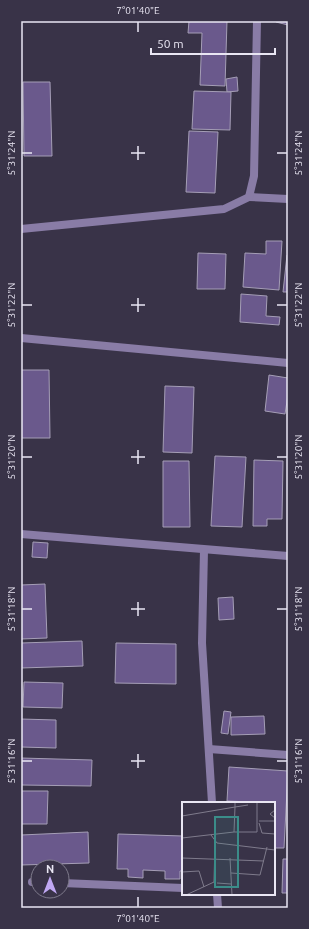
<svg xmlns="http://www.w3.org/2000/svg" width="309" height="929" font-family="Ubuntu,sans-serif">
  <style>
    .building { fill: #6a598c; stroke: #a59eb6 }
    .lines { fill: none; stroke-linecap: round; stroke-linejoin: round }
    .street { stroke: #897ca6; stroke-width: 8 }
    .ticks { fill: none; stroke: #e9e6f3; stroke-width: 1.5 }
    .inset-road { fill: none; stroke: #7f7b8c; stroke-width: 1 }
    .view { fill: #3b8c89; fill-opacity: 0.15; stroke: #3b8c89; stroke-width: 2 }
    .inset-edge { fill: none; stroke: #e9e6f3; stroke-width: 2 }
    .neatline { fill: none; stroke: #e9e6f3; stroke-width: 1.5 }
    .ticks-label { font-size: 10px; text-anchor: middle; fill: #e9e6f3 }
  </style>
  <rect width="100%" height="100%" fill="#393348"/>
  <!-- building -->
  <g class="building">
    <polygon points="189,21 227,21 225,86 200,85 202,33 188,33"/>
    <polygon points="277,21 288,21 288,25 276,22"/>
    <polygon points="237,77 238,91 227,92 226,79"/>
    <polygon points="23,82 50,82 52,156 24,156"/>
    <polygon points="194,91 231,92 230,130 192,129"/>
    <polygon points="189,131 218,132 215,193 186,192"/>
    <polygon points="266,241 282,241 279,290 243,287 245,253 266,254"/>
    <polygon points="198,253 226,254 225,289 197,289"/>
    <polygon points="287,255 288,255 288,292 283,292"/>
    <polygon points="241,294 267,296 266,316 280,317 279,325 240,322"/>
    <polygon points="21,370 49,370 50,438 21,438"/>
    <polygon points="269,375 288,378 288,395 285,414 265,411"/>
    <polygon points="165,386 194,387 192,453 163,452"/>
    <polygon points="215,456 246,457 242,527 211,526"/>
    <polygon points="254,460 283,461 282,519 267,519 267,526 253,526"/>
    <polygon points="163,461 189,461 190,527 163,527"/>
    <polygon points="33,542 48,543 47,558 32,557"/>
    <polygon points="45,584 47,638 21,639 21,585"/>
    <polygon points="233,597 234,619 219,620 218,598"/>
    <polygon points="82,641 83,666 21,668 21,643"/>
    <polygon points="116,643 176,644 176,684 115,683"/>
    <polygon points="24,682 63,683 62,708 23,707"/>
    <polygon points="224,711 231,712 228,734 221,733"/>
    <polygon points="264,716 265,734 231,735 231,717"/>
    <polygon points="21,719 56,720 56,748 21,747"/>
    <polygon points="21,758 92,760 91,786 21,785"/>
    <polygon points="229,767 288,771 284,848 274,848 274,803 227,801"/>
    <polygon points="21,791 48,791 47,824 21,824"/>
    <polygon points="88,832 89,863 21,865 21,835"/>
    <polygon points="118,834 183,836 183,871 180,871 180,879 165,879 165,871 143,870 143,878 128,877 128,869 117,869"/>
    <polygon points="283,859 288,859 288,893 282,893"/>
  </g>
  <g class="lines">
    <!-- street -->
    <g class="street">
      <polyline points="249,197 288,199"/>
      <polyline points="21,229 224,209 249,197 254,176 257,21"/>
      <polyline points="21,338 288,363"/>
      <polyline points="21,534 288,556"/>
      <polyline points="204,550 202,643 212,803"/>
      <polyline points="209,749 288,755"/>
      <polyline points="32,882 38,882"/>
      <polyline points="62,883 183,888"/>
      <polyline points="217,894 218,908"/>
    </g>
  </g>
  <!-- ticks -->
  <path class="ticks" d="M138,22V32M138,146V160M22,153H32M131,153H145M277,153H287M138,298V312M22,305H32M131,305H145M277,305H287M138,450V464M22,457H32M131,457H145M277,457H287M138,602V616M22,609H32M131,609H145M277,609H287M138,754V768M22,761H32M131,761H145M277,761H287M138,897V907"/>
  <!-- overview -->
  <g transform="translate(182 802)">
    <rect width="93" height="93" fill="#393348"/>
    <path class="inset-road" d="M0,14L53,5V0M93,16V32M93,16L88,12L93,8M77,19H93M77,21L80,31L93,32M52,30H75V0M29,33L35,41L93,48M0,36L52,30L53,5L66,3M0,56L82,59M48,56L50,93M0,70L17,69L22,85M49,71L78,73L85,45M35,81L49,82M4,93L32,80L33,40"/>
    <path class="view" d="M33,15H56V85H33Z"/>
    <rect width="93" height="93" class="inset-edge"/>
  </g>
  <!-- border -->
  <rect width="309" height="929" fill="none" stroke="#393348" stroke-width="44"/>
  <!-- north arrow -->
  <g transform="translate(50 879)"><circle r="19" fill="#393348" stroke="#7f7b8c"/>
  <path d="M0-3L7 15L0 10L-7 15Z" fill="#c0a8f3"/>
  <text y="-6" font-size="11" font-weight="bold" text-anchor="middle" fill="#e9e6f3">N</text>
  </g>
  <!-- scale -->
  <path d="M151 48v6h124v-6" fill="none" stroke="#e9e6f3" stroke-width="2"/>
  <text x="157" y="48" font-size="12" fill="#e9e6f3" stroke="#393348" stroke-width="3" paint-order="stroke">50 m</text>
  <rect x="22" y="22" width="265" height="885" class="neatline"/>
  <g class="ticks-label">
    <text x="138" y="14">7°01'40"E</text>
    <text transform="translate(11 153) rotate(-90)" y="4">5°31'24"N</text>
    <text transform="translate(298 153) rotate(-90)" y="4">5°31'24"N</text>
    <text transform="translate(11 305) rotate(-90)" y="4">5°31'22"N</text>
    <text transform="translate(298 305) rotate(-90)" y="4">5°31'22"N</text>
    <text transform="translate(11 457) rotate(-90)" y="4">5°31'20"N</text>
    <text transform="translate(298 457) rotate(-90)" y="4">5°31'20"N</text>
    <text transform="translate(11 609) rotate(-90)" y="4">5°31'18"N</text>
    <text transform="translate(298 609) rotate(-90)" y="4">5°31'18"N</text>
    <text transform="translate(11 761) rotate(-90)" y="4">5°31'16"N</text>
    <text transform="translate(298 761) rotate(-90)" y="4">5°31'16"N</text>
    <text x="138" y="922">7°01'40"E</text>
  </g>
</svg>
